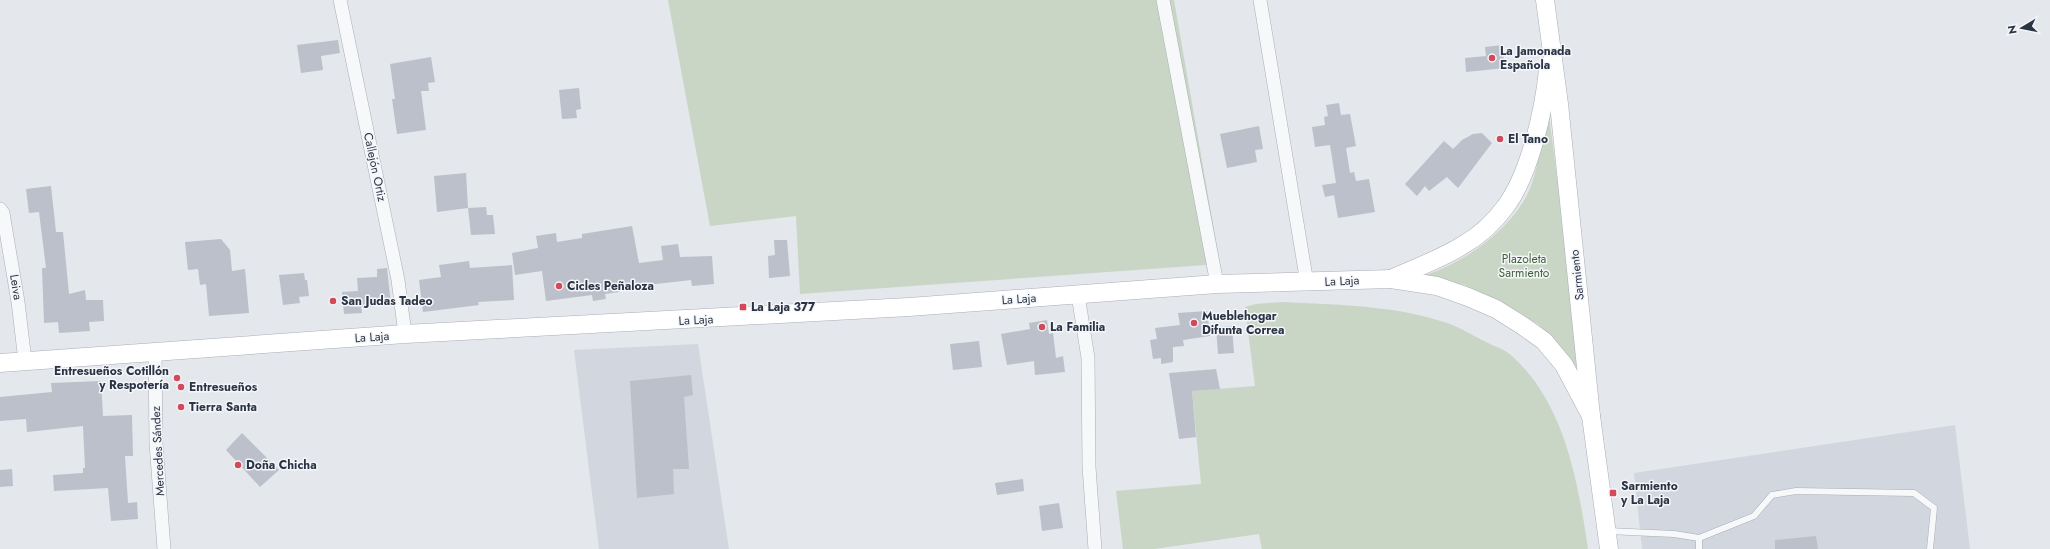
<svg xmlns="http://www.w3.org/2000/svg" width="2050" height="549" font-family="Jost,sans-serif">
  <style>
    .built { fill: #d2d6de }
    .green { fill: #c9d6c5 }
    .building { fill: #bbc0ca }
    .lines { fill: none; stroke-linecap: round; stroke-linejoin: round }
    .lane-casing { stroke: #a9aeb7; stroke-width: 7 }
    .street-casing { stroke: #a9aeb7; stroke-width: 14 }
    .secondary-casing { stroke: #a9aeb7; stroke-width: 19 }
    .lane { stroke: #f7f8fa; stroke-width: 6 }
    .street { stroke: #f7f8fa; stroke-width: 13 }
    .secondary { stroke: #fff; stroke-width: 18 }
    .poi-dot { fill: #d1495b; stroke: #f4f6f9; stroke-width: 1.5 }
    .labels { text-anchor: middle; stroke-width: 3; stroke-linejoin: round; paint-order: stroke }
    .poi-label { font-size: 12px; font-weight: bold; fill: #2b3445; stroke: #f4f6f9; text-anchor: start }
    .street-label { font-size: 12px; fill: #2b3445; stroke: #f4f6f9 }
    .park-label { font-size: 12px; fill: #3f6138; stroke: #f4f6f9 }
  </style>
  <rect width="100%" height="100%" fill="#e4e7ec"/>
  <!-- built -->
  <g class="built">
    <polygon points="698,344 729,549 599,549 574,350"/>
    <polygon points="1955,425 1970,549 1642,549 1634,473"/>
  </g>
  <!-- green -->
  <g class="green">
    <polygon points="668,0 1174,0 1220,264 800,294 796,216 710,226"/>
    <path d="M1549,115L1582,374L1557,343L1538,324L1465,285L1421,276C1462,266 1519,224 1532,183C1539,161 1542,137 1549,115Z"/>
    <path d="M1282,302C1338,305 1397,305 1450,324C1461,328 1472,335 1482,340C1491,345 1505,349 1512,356C1565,404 1578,482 1588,549H1262L1259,534L1154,549H1123L1116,491L1201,484L1192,391L1255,386L1245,307L1256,304Z"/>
  </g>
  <!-- building -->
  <g class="building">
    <polygon points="338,40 340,53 321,56 323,70 301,73 297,45"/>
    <polygon points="1502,45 1505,68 1466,72 1465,58 1486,56 1485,47"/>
    <polygon points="431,57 435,82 428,83 429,91 421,91 426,130 397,134 392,99 395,99 390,64"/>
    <polygon points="579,88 581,109 576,110 577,118 562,119 559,90"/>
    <polygon points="1339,103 1341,115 1350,114 1356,146 1346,148 1350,173 1354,172 1356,181 1369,179 1375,212 1338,218 1334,195 1325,197 1322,185 1336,183 1330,145 1315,147 1312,127 1325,125 1324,117 1328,116 1326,105"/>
    <polygon points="1259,126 1263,149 1255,150 1257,162 1227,168 1220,134"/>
    <polygon points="1482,133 1492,143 1458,188 1447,177 1429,191 1425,186 1417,196 1405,184 1444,141 1453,149 1462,140 1473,134"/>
    <polygon points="466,173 468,208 437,212 434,176"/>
    <polygon points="51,186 56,232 63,232 69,294 85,290 86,300 103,300 104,321 89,322 90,331 59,333 58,322 44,323 42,268 46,268 39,212 29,213 26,189"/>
    <polygon points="486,207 487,215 493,215 495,234 471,235 468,208"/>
    <polygon points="632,226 639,263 663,260 661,246 678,244 680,257 712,256 714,284 692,286 691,280 647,285 646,283 619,288 620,292 605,294 606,299 593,301 592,295 546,301 542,271 515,275 512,253 538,248 536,236 556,233 557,242 582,238 582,234"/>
    <polygon points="221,239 230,250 232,271 245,269 249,313 209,316 206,284 200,285 198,269 188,270 185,242"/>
    <polygon points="774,240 787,240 790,276 769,278 768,256 775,255"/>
    <polygon points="469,261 470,268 512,265 514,300 478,302 479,305 423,312 419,280 441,277 439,265"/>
    <polygon points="387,268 391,305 361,307 362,313 344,314 342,292 358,291 357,278 377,277 377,269"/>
    <polygon points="304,273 305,280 307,280 309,296 299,297 300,303 283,305 279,275"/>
    <polygon points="1207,311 1210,336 1183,340 1184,346 1173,347 1173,362 1161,364 1161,358 1153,359 1150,340 1157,339 1155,328 1180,325 1178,313"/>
    <polygon points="1047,320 1049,334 1053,333 1056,358 1063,356 1065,372 1035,375 1034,361 1007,365 1001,334 1030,329 1029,323"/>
    <polygon points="1232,326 1234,353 1218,354 1216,327"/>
    <polygon points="979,341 982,367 953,370 950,344"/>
    <polygon points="1216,369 1220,389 1192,391 1196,437 1179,439 1169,373"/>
    <polygon points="691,375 693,395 684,397 689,469 673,469 674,494 637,498 630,381"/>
    <polygon points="101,381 103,416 132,415 133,456 125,456 128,503 137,502 138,519 111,521 108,488 54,491 53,475 83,473 83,468 85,468 83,426 27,432 26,419 0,421 0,397 52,392 51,383"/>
    <polygon points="242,433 279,470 260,487 226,450"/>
    <polygon points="12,469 13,486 0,487 0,470"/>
    <polygon points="1023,479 1024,491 997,495 995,483"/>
    <polygon points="1059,503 1063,528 1042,531 1039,506"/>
    <polygon points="1816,536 1818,549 1775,549 1775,540"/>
  </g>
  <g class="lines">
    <!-- lane casing -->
    <g class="lane-casing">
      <g id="lane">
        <polyline points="1608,531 1674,534 1699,538 1754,516 1772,495 1796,491 1914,493 1934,508 1930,549"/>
        <polyline points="1699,538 1699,549"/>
      </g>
    </g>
    <!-- street casing -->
    <g class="street-casing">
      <g id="street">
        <polyline points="340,0 398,280 405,334"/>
        <polyline points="1163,0 1217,284"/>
        <polyline points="1260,0 1307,283"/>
        <polyline points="0,209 3,213 18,302 25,361"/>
        <polyline points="1078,295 1088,358 1089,467 1095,549"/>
        <polyline points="155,353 156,443 164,549"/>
      </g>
    </g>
    <!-- secondary casing -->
    <g class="secondary-casing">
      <g id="secondary">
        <polyline points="1545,0 1559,104 1591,416 1609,549"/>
        <path d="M1391,279C1415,268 1441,259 1463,245C1479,236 1495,221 1506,206C1530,173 1544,110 1548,70"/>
        <polyline points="0,363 405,334 909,307 1217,284 1391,279 1437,286 1468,297 1496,309 1523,326 1544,341 1564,365 1591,416"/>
      </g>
    </g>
    <!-- lane -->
    <use href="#lane" class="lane"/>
    <!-- street -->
    <use href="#street" class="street"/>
    <!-- secondary -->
    <use href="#secondary" class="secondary"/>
  </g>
  <!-- markers -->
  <g class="poi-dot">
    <circle cx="1492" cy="58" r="4"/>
    <circle cx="1500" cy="139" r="4"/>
    <circle cx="559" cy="286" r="4"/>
    <circle cx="333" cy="301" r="4"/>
    <rect x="739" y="303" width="8" height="8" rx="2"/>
    <circle cx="1194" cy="323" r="4"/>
    <circle cx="1042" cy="327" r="4"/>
    <circle cx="177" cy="378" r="4"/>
    <circle cx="181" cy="387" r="4"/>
    <circle cx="181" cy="407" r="4"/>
    <circle cx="238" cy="465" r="4"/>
    <rect x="1609" y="489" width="8" height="8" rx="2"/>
  </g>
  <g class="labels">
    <!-- poi labels -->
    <g class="poi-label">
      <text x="1500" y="55">La Jamonada<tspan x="1500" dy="14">Española</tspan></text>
      <text x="1508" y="143">El Tano</text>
      <text x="567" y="290">Cicles Peñaloza</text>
      <text x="341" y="305">San Judas Tadeo</text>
      <text x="751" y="311">La Laja 377</text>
      <text x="1202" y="320">Mueblehogar<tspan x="1202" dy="14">Difunta Correa</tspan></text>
      <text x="1050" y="331">La Familia</text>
      <text x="169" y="375" text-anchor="end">Entresueños Cotillón<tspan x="169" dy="14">y Respotería</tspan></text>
      <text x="189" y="391">Entresueños</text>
      <text x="189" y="411">Tierra Santa</text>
      <text x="246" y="469">Doña Chicha</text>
      <text x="1621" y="490">Sarmiento<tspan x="1621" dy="14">y La Laja</tspan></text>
    </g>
    <!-- street labels -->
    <g class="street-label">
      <text transform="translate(375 167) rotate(78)" y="4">Callejón Ortiz</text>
      <text transform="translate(1577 275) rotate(-96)" y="4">Sarmiento</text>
      <text transform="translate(1342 281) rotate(-3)" y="4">La Laja</text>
      <text transform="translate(16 287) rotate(81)" y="4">Leiva</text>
      <text transform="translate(1019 299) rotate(-4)" y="4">La Laja</text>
      <text transform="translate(696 320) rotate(-3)" y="4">La Laja</text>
      <text transform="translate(372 337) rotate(-4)" y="4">La Laja</text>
      <text transform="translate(158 451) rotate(-93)" y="4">Mercedes Sández</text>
    </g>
    <!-- park labels -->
    <g class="park-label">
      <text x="1524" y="263">Plazoleta<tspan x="1524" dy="14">Sarmiento</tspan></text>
    </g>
  </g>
  <!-- north arrow -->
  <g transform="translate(2022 28) rotate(260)" stroke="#f4f6f9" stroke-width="3" paint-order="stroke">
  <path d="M0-3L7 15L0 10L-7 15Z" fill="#2b3445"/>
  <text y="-6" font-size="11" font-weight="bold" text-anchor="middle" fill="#2b3445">N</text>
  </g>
</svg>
